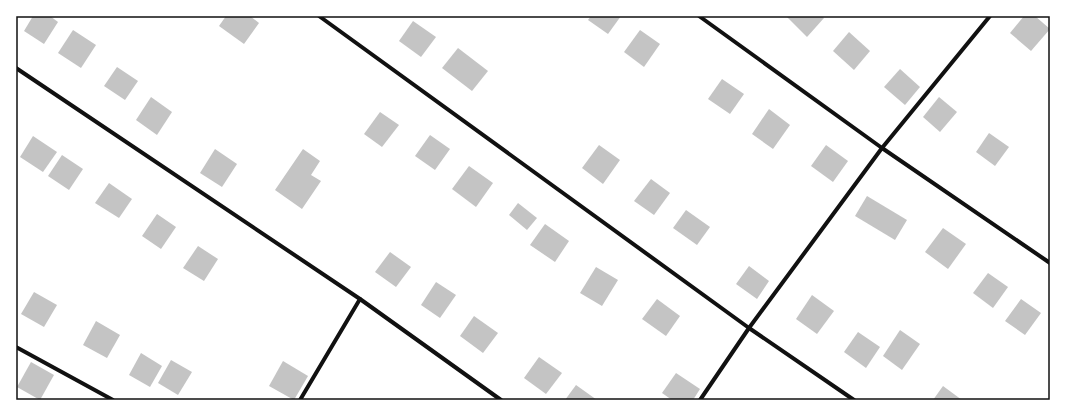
<svg xmlns="http://www.w3.org/2000/svg" width="1066" height="416" font-family="'Work Sans',sans-serif">
  <style>
    .building { fill: #c4c4c4 }
    .lines { fill: none; stroke-linecap: round; stroke-linejoin: round }
    .minor { stroke: #111; stroke-width: 4 }
    .neatline { fill: none; stroke: #111; stroke-width: 1.5 }
  </style>
  <rect width="100%" height="100%" fill="#fff"/>
  <!-- building -->
  <g class="building">
    <polygon points="33,16 50,16 58,22 44,44 24,31"/>
    <polygon points="226,16 250,16 259,23 244,44 219,26"/>
    <polygon points="591,16 621,16 608,34 588,20"/>
    <polygon points="788,16 822,16 824,18 807,37 787,17"/>
    <polygon points="1024,16 1035,16 1050,29 1031,51 1010,33"/>
    <polygon points="413,21 436,37 421,57 399,41"/>
    <polygon points="73,30 96,45 81,68 58,53"/>
    <polygon points="640,30 660,44 644,67 624,52"/>
    <polygon points="849,32 870,51 854,70 833,51"/>
    <polygon points="458,48 488,71 472,91 442,68"/>
    <polygon points="117,67 138,81 125,100 104,86"/>
    <polygon points="900,69 920,87 905,105 884,87"/>
    <polygon points="722,79 744,94 730,114 708,99"/>
    <polygon points="151,97 172,112 157,135 136,120"/>
    <polygon points="939,97 957,112 940,132 923,117"/>
    <polygon points="769,109 790,125 773,149 752,134"/>
    <polygon points="380,112 399,125 382,147 364,134"/>
    <polygon points="989,133 1009,147 995,166 976,152"/>
    <polygon points="430,135 450,149 435,170 415,156"/>
    <polygon points="33,136 57,152 43,172 20,157"/>
    <polygon points="599,145 620,160 603,184 582,168"/>
    <polygon points="826,145 848,161 833,182 811,166"/>
    <polygon points="215,149 237,164 222,187 200,173"/>
    <polygon points="303,149 320,161 311,175 321,181 302,209 275,190"/>
    <polygon points="62,155 83,169 69,190 48,176"/>
    <polygon points="469,166 493,183 476,207 452,189"/>
    <polygon points="651,179 670,193 654,215 634,201"/>
    <polygon points="109,183 132,199 119,218 95,203"/>
    <polygon points="867,196 907,220 895,240 855,216"/>
    <polygon points="518,203 537,218 527,230 509,215"/>
    <polygon points="686,210 710,227 697,245 673,228"/>
    <polygon points="157,214 176,227 161,249 142,236"/>
    <polygon points="545,224 569,241 555,262 530,245"/>
    <polygon points="943,228 966,244 948,269 925,252"/>
    <polygon points="198,246 218,259 204,281 183,268"/>
    <polygon points="390,252 411,267 396,287 375,272"/>
    <polygon points="749,266 769,281 757,299 736,284"/>
    <polygon points="596,267 618,280 602,306 580,293"/>
    <polygon points="988,273 1008,287 993,308 973,293"/>
    <polygon points="436,282 456,295 440,318 421,305"/>
    <polygon points="34,292 57,305 44,327 21,314"/>
    <polygon points="812,295 834,311 817,334 796,319"/>
    <polygon points="657,299 680,316 666,336 642,319"/>
    <polygon points="1021,299 1041,313 1025,335 1005,321"/>
    <polygon points="474,316 498,333 483,353 460,336"/>
    <polygon points="96,321 120,335 107,358 83,345"/>
    <polygon points="900,330 920,344 902,370 883,356"/>
    <polygon points="858,332 880,347 866,368 844,352"/>
    <polygon points="141,353 162,366 150,387 129,375"/>
    <polygon points="539,357 562,373 546,394 524,378"/>
    <polygon points="171,360 192,372 178,395 158,383"/>
    <polygon points="283,361 308,376 294,400 269,386"/>
    <polygon points="31,362 54,375 40,400 17,387"/>
    <polygon points="676,373 700,389 693,400 672,400 662,393"/>
    <polygon points="576,385 597,400 565,400"/>
    <polygon points="943,386 962,400 933,400"/>
  </g>
  <g class="lines">
    <!-- minor -->
    <g class="minor">
      <polyline points="319,16 749,328 854,400"/>
      <polyline points="699,16 882,148 1050,263"/>
      <polyline points="16,68 360,299 501,400"/>
      <polyline points="16,347 113,400"/>
      <polyline points="300,400 360,299"/>
      <polyline points="700,400 749,328 882,148 990,16"/>
    </g>
  </g>
  <!-- border -->
  <rect width="1066" height="416" fill="none" stroke="#ffffff" stroke-width="34"/>
  <rect x="17" y="17" width="1032" height="382" class="neatline"/>
</svg>
